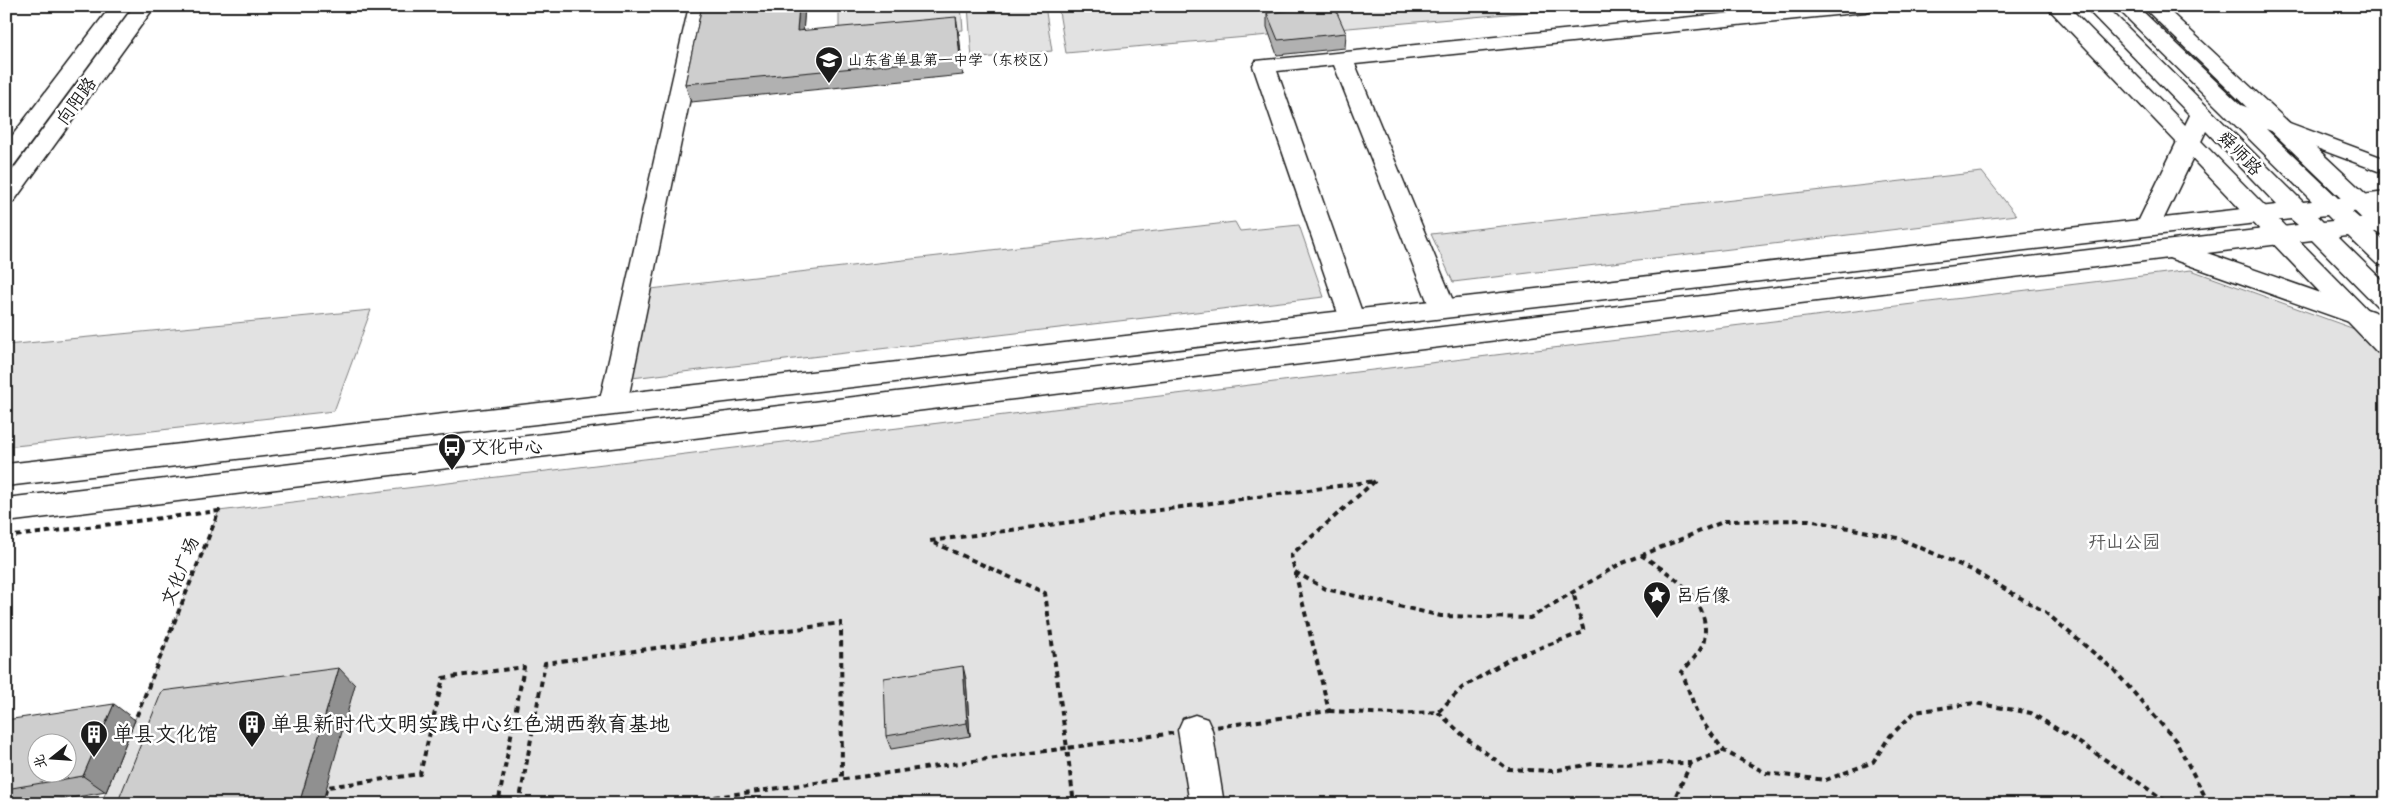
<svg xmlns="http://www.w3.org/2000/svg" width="2392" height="810" font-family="'Balsamiq Sans','LXGW WenKai TC',sans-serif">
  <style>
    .green { fill: #e2e2e2; stroke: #7f7f7f }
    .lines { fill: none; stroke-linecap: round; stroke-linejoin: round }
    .minor-casing { stroke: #1c1c1c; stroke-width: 3 }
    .major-casing { stroke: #1c1c1c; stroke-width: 3 }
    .path { stroke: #1c1c1c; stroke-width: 4; stroke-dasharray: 5.5 4.5; stroke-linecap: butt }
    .minor { fill: #fff; fill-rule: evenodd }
    .major { fill: #fff; fill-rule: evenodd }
    .wall { fill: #b1b1b1; stroke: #1c1c1c }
    .shaded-wall { fill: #909090; stroke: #1c1c1c }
    .building { fill: #cecece; stroke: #1c1c1c; fill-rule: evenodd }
    .labels { text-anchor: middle; stroke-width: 5; stroke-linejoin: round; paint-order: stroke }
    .far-poi-label { font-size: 15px; fill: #1c1c1c; stroke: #fff; text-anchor: start }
    .street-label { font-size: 18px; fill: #1c1c1c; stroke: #fff }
    .poi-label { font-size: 18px; fill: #1c1c1c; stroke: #fff; text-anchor: start }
    .park-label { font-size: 18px; fill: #575757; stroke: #fff }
    .near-poi-label { font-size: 21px; fill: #1c1c1c; stroke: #fff; text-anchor: start }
  </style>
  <rect width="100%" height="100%" fill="#fff"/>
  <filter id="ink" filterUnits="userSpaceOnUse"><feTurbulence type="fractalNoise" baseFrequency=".02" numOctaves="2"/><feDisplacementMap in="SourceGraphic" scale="10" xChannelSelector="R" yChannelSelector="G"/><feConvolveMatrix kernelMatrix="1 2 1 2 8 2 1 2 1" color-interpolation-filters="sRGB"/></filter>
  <g filter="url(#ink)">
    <!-- green -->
    <g class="green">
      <polygon points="839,6 961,6 963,30 839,42"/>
      <polygon points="968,6 1045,6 1052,51 972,59"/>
      <polygon points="1058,6 1550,6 1552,10 1066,53"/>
      <polygon points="1982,172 2016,215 1453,282 1431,234"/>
      <polygon points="1235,222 1240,231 1299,225 1324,297 623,379 642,290"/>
      <polygon points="2191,270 2360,331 2386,358 2386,804 101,804 219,511"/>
      <polygon points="371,310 334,411 6,447 6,345"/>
    </g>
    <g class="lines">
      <!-- minor casing -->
      <g class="minor-casing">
        <g id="minor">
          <polygon points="689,6 709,6 627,404 623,411 613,414 603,411 599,404"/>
          <polygon points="1802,6 1875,6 1872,10 1865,12 1355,64 1456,308 1452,314 1443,317 1434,314 1430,308 1334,65 1277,71 1364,318 1360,325 1351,327 1342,325 1253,66 1256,61"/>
          <polygon points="2046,6 2068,6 2386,329 2386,355 2377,352"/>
          <polygon points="2142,6 2164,6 2386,213 2386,235 2377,233"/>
          <polygon points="1195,715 1207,719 1212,730 1224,804 1190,804 1178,730 1183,719"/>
        </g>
      </g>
      <!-- major casing -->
      <g class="major-casing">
        <g id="major">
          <polygon points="111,6 132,6 14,165 6,167 6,144"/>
          <polygon points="134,6 155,6 14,201 6,204 6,179"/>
          <path d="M2084,6H2106L2303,202L2312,201L2115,6H2137L2241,105L2386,159V174L2266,129L2338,198L2386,192V208L2352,212L2359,218L2386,215V231L2374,232L2386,243V266L2377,264L2348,236L2338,237L2386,284V309L2377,306L2312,240L2207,253L2386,316V335L2169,258L6,522V498L2298,225L2291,219L6,486V464L2139,220L2190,115ZM2206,131L2277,205L2164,218ZM2327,215L2333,221L2323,222L2317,216Z"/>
        </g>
      </g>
      <!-- path -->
      <g class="path">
        <polygon points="1375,481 1291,555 1329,711 1067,748 1045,593 930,541"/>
        <polyline points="6,537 219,511 135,720 131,721"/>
        <path d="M1641,555C1670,574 1712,598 1704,640C1702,652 1689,663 1682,672L1698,716L1724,751L1766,773L1826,780L1873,762L1890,736L1915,712L1975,703L2031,713L2091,750L2170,804"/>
        <polyline points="1295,572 1326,589 1441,616 1530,618 1618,565 1725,521 1809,520 1898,538 1972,570 2045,612 2114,670 2176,741 2209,804"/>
        <polyline points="1329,711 1393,714 1438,712 1462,688 1511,658 1584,632 1573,592"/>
        <polyline points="1438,712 1467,739 1508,769 1552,771 1592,764 1691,763 1724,751"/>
        <polyline points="322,804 327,787 420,774 443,678 524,667 498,804"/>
        <polyline points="519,804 545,663 841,623 842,781"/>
        <polyline points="665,804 1067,748 1074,804"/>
        <polyline points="1672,804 1691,763"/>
      </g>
      <!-- minor -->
      <use href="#minor" class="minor"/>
      <!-- major -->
      <use href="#major" class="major"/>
    </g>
    <!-- wall -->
    <g class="wall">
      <polygon points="702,6 805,6 803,31 959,34 963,75 691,102 685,84"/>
      <polygon points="1267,13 1346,33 1345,48 1277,55 1267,27"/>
      <polygon points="966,679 970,736 891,749 886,736"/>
      <polygon points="6,720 135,720 106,792 36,804 6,804"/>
    </g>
    <!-- shaded-wall -->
    <g class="shaded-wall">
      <polygon points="799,6 805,6 802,49 797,31"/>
      <polygon points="956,17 959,34 963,75 960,58"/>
      <polygon points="963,666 966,679 970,736 967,723"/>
      <polygon points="339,668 355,685 322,804 299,804"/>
      <polygon points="114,704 135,720 106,792 83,776"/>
    </g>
    <!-- building -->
    <g class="building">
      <polygon points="702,6 799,6 797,31 956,17 960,58 685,84"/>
      <polygon points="1330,6 1334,6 1346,33 1278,40 1267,13"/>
      <polygon points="963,666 967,723 886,736 884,678"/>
      <polygon points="339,668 299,804 117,804 162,691"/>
      <path d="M114,704L83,776L6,789V720ZM38,742H68V772H38Z"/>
    </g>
  </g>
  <!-- icons -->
  <defs>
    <g id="school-pin" transform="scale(1.4375)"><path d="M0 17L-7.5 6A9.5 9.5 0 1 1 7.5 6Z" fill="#1c1c1c" stroke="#fff"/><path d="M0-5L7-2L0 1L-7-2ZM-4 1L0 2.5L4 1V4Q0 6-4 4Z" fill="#fff"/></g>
    <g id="bus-pin" transform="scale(1.4375)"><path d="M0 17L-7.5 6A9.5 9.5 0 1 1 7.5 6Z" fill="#1c1c1c" stroke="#fff"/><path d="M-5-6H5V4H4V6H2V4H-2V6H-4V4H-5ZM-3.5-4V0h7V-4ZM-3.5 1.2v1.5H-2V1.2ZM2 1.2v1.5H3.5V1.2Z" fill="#fff"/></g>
    <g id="sight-pin" transform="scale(1.4375)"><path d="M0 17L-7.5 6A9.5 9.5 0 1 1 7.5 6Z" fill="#1c1c1c" stroke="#fff"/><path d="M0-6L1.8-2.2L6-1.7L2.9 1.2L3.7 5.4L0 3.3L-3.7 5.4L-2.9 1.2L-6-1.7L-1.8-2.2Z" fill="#fff"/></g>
    <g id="building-pin" transform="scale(1.4375)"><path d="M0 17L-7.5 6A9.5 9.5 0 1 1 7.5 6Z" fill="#1c1c1c" stroke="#fff"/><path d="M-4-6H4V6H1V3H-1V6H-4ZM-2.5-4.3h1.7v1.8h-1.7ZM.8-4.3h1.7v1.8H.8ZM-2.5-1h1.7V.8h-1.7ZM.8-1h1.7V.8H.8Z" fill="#fff"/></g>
  </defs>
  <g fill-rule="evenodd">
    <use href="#school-pin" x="829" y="60"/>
    <use href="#bus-pin" x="452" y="447"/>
    <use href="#sight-pin" x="1657" y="595"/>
    <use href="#building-pin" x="252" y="724"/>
    <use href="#building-pin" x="94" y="734"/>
  </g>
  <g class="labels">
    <!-- far-poi labels -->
    <g class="far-poi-label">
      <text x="848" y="65">山东省单县第一中学（东校区）</text>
    </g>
    <!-- street labels -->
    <g class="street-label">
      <text transform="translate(76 101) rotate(-54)" y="6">向阳路</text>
      <text transform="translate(2240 153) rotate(46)" y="6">舜师路</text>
      <text transform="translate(180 571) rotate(-68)" y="6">文化广场</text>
    </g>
    <!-- poi labels -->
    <g class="poi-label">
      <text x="471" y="453">文化中心</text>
      <text x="1676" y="601">吕后像</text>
    </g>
    <!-- park labels -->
    <g class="park-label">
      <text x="2124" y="548">幵山公园</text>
    </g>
    <!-- near-poi labels -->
    <g class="near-poi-label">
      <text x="271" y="731">单县新时代文明实践中心红色湖西教育基地</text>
      <text x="113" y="741">单县文化馆</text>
    </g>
  </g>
  <!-- margin -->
  <rect width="2392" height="810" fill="none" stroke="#fff" stroke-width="25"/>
  <rect x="12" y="12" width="2367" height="785" fill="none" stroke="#1c1c1c" stroke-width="2" filter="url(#ink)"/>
  <!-- north arrow -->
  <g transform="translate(52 758) rotate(253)"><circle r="24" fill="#ffffff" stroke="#a4a4a4"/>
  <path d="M0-4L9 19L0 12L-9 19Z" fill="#1c1c1c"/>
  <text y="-8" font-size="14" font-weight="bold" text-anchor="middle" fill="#1c1c1c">北</text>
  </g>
</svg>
